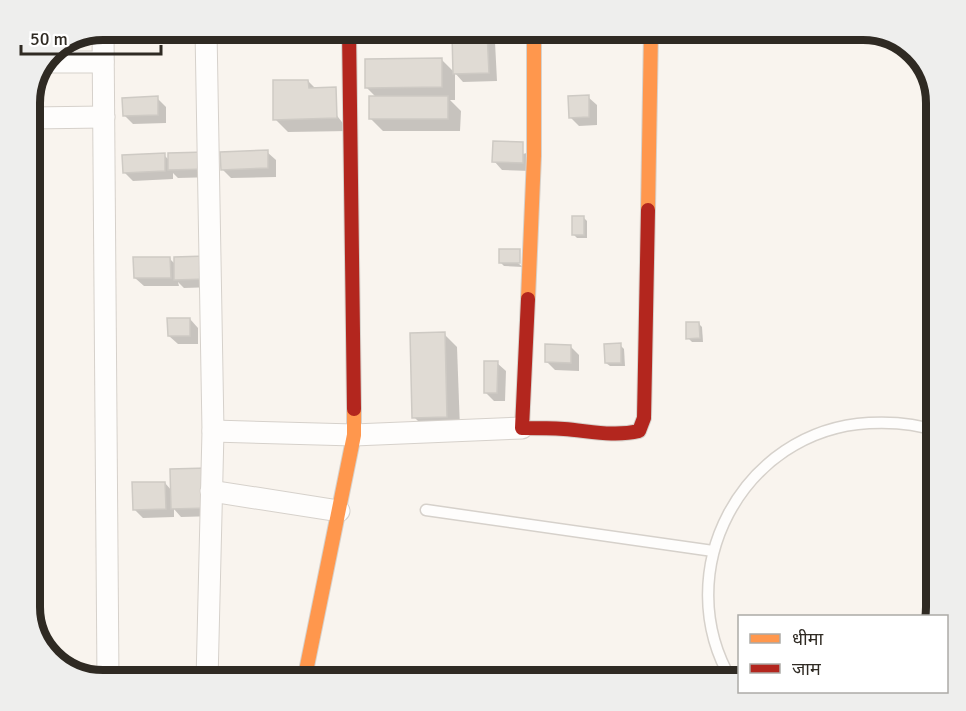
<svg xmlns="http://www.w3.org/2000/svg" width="966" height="711" font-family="Signika,'Noto Sans Devanagari',sans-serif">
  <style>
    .shadow { fill: #0003 }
    .building { fill: #e0dbd4; stroke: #cecac4; stroke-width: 1.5 }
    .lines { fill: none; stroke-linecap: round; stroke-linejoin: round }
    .lane-casing { stroke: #d6d1cb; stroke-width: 13 }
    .street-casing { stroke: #d6d1cb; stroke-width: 23 }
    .slow-casing { stroke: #d6d1cb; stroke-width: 16 }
    .jam-casing { stroke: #d6d1cb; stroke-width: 16 }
    .lane { stroke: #fefdfc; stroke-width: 10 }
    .street { stroke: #fefdfc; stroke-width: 21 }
    .slow { stroke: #ff974d; stroke-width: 14 }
    .jam { stroke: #b3261e; stroke-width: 14 }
    .rim { fill: none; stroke: #2f2a23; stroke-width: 8 }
  </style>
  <rect width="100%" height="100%" fill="#f9f4ee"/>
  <!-- shadow -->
  <g class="shadow">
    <polygon points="682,30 721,30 721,36 687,35"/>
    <polygon points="486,33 495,42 497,81 463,82 455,73 455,100 450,100 461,111 460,131 383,131 370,118 377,98 367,88 442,60 455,73"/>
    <polygon points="308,81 316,89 349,131 288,132 275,119"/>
    <polygon points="588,97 597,105 597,125 579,126 570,117"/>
    <polygon points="157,98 166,107 166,123 133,124 125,116"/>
    <polygon points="267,152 276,160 276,177 231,178 222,169"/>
    <polygon points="531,152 531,171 502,170 494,161"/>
    <polygon points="164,155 170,161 170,155 215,177 178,178 173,173 173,179 133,181 124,172"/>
    <polygon points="30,168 33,170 34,214 30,214"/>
    <polygon points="583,217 587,221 587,238 577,238 573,234"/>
    <polygon points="30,232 37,238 37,259 30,259"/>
    <polygon points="501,250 523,267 504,266 500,262"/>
    <polygon points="169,258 175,264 215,287 184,288 178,282 179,286 144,286 135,278"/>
    <polygon points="190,319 198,328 198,344 178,344 169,336"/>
    <polygon points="698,323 702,327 703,342 692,342 688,338"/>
    <polygon points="444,334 457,347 460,429 427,430 414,417"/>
    <polygon points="620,345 624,349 625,366 610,366 606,363"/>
    <polygon points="571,347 579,355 579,371 555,370 546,361"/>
    <polygon points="497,363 506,371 505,401 494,401 485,392"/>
    <polygon points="165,483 172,491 216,516 181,517 174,509 174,517 143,518 134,509"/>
    <polygon points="30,581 31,582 33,618 30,612"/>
  </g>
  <!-- building -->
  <g class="building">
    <polygon points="487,32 489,73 453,74 452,34"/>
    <polygon points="442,58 442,87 365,88 365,59"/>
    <polygon points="273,80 308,80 309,88 336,87 337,118 273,120"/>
    <polygon points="589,95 589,117 569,118 568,96"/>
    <polygon points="158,96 158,115 123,116 122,98"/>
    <rect x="369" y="96" width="79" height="23"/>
    <polygon points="493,141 523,142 523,163 492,162"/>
    <polygon points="268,150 268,168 221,170 220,152"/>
    <polygon points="206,152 207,169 168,170 168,153"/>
    <polygon points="165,153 165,171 123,173 122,155"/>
    <rect x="572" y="216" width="12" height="19"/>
    <rect x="499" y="249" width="21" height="14"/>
    <polygon points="206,256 207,279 174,280 174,257"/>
    <polygon points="133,257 170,257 171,278 134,278"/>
    <polygon points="167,318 190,318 190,336 168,336"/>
    <polygon points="686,322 699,322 700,338 686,339"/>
    <polygon points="445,332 447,417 412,418 410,333"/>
    <polygon points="621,343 621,363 605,363 604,344"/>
    <polygon points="545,344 571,345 571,363 545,362"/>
    <polygon points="484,361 498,361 497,393 484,393"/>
    <polygon points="207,468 208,508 171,509 170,469"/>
    <polygon points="132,482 165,482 166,509 133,510"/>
  </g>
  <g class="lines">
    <!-- lane casing -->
    <g class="lane-casing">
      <g id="lane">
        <polyline points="426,510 713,551"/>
        <path d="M732,681C667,572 742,430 869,423C891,422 915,423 936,431"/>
      </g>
    </g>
    <!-- street casing -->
    <g class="street-casing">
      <g id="street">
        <polyline points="103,30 108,681"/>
        <polyline points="206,30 213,431 207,681"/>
        <polyline points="48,62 103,62"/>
        <polyline points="30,118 104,117"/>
        <polyline points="213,431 354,435 522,428"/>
        <polyline points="211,491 339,511"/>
      </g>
    </g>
    <!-- slow casing -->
    <g class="slow-casing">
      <g id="slow">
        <polyline points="648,210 651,30"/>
        <polyline points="528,299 534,156 534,30"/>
        <polyline points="304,681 354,435 354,409"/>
      </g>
    </g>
    <!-- jam casing -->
    <g class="jam-casing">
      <g id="jam">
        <polyline points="349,30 354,409"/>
        <path d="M528,299L522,428C536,428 550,428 564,429C590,431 614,437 639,431L644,418L648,210"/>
      </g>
    </g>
    <!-- lane -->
    <use href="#lane" class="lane"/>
    <!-- street -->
    <use href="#street" class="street"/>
    <!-- slow -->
    <use href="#slow" class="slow"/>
    <!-- jam -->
    <use href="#jam" class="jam"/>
  </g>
  <!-- crop -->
  <path d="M0 0H966V711H0ZM103 40H863A63 63 0 0 1 926 103V607A63 63 0 0 1 863 670H103A63 63 0 0 1 40 607V103A63 63 0 0 1 103 40Z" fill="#eeeeed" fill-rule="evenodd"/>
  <path class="rim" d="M103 40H863A63 63 0 0 1 926 103V607A63 63 0 0 1 863 670H103A63 63 0 0 1 40 607V103A63 63 0 0 1 103 40Z"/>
  <!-- legend -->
  <rect x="738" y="615" width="210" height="78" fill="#ffffff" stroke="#acaaa7" stroke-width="1.5"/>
  <rect x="750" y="634" width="30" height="9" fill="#ff974d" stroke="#acaaa7" stroke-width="1.5"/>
  <text x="792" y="645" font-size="18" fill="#2f2a23">धीमा</text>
  <rect x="750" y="664" width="30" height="9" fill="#b3261e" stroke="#acaaa7" stroke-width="1.5"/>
  <text x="792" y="675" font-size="18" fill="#2f2a23">जाम</text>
  <!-- scale -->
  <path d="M21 45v9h140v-9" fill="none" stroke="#2f2a23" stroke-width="3"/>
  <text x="30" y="45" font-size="18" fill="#2f2a23" stroke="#ffffff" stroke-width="4.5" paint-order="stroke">50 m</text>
</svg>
